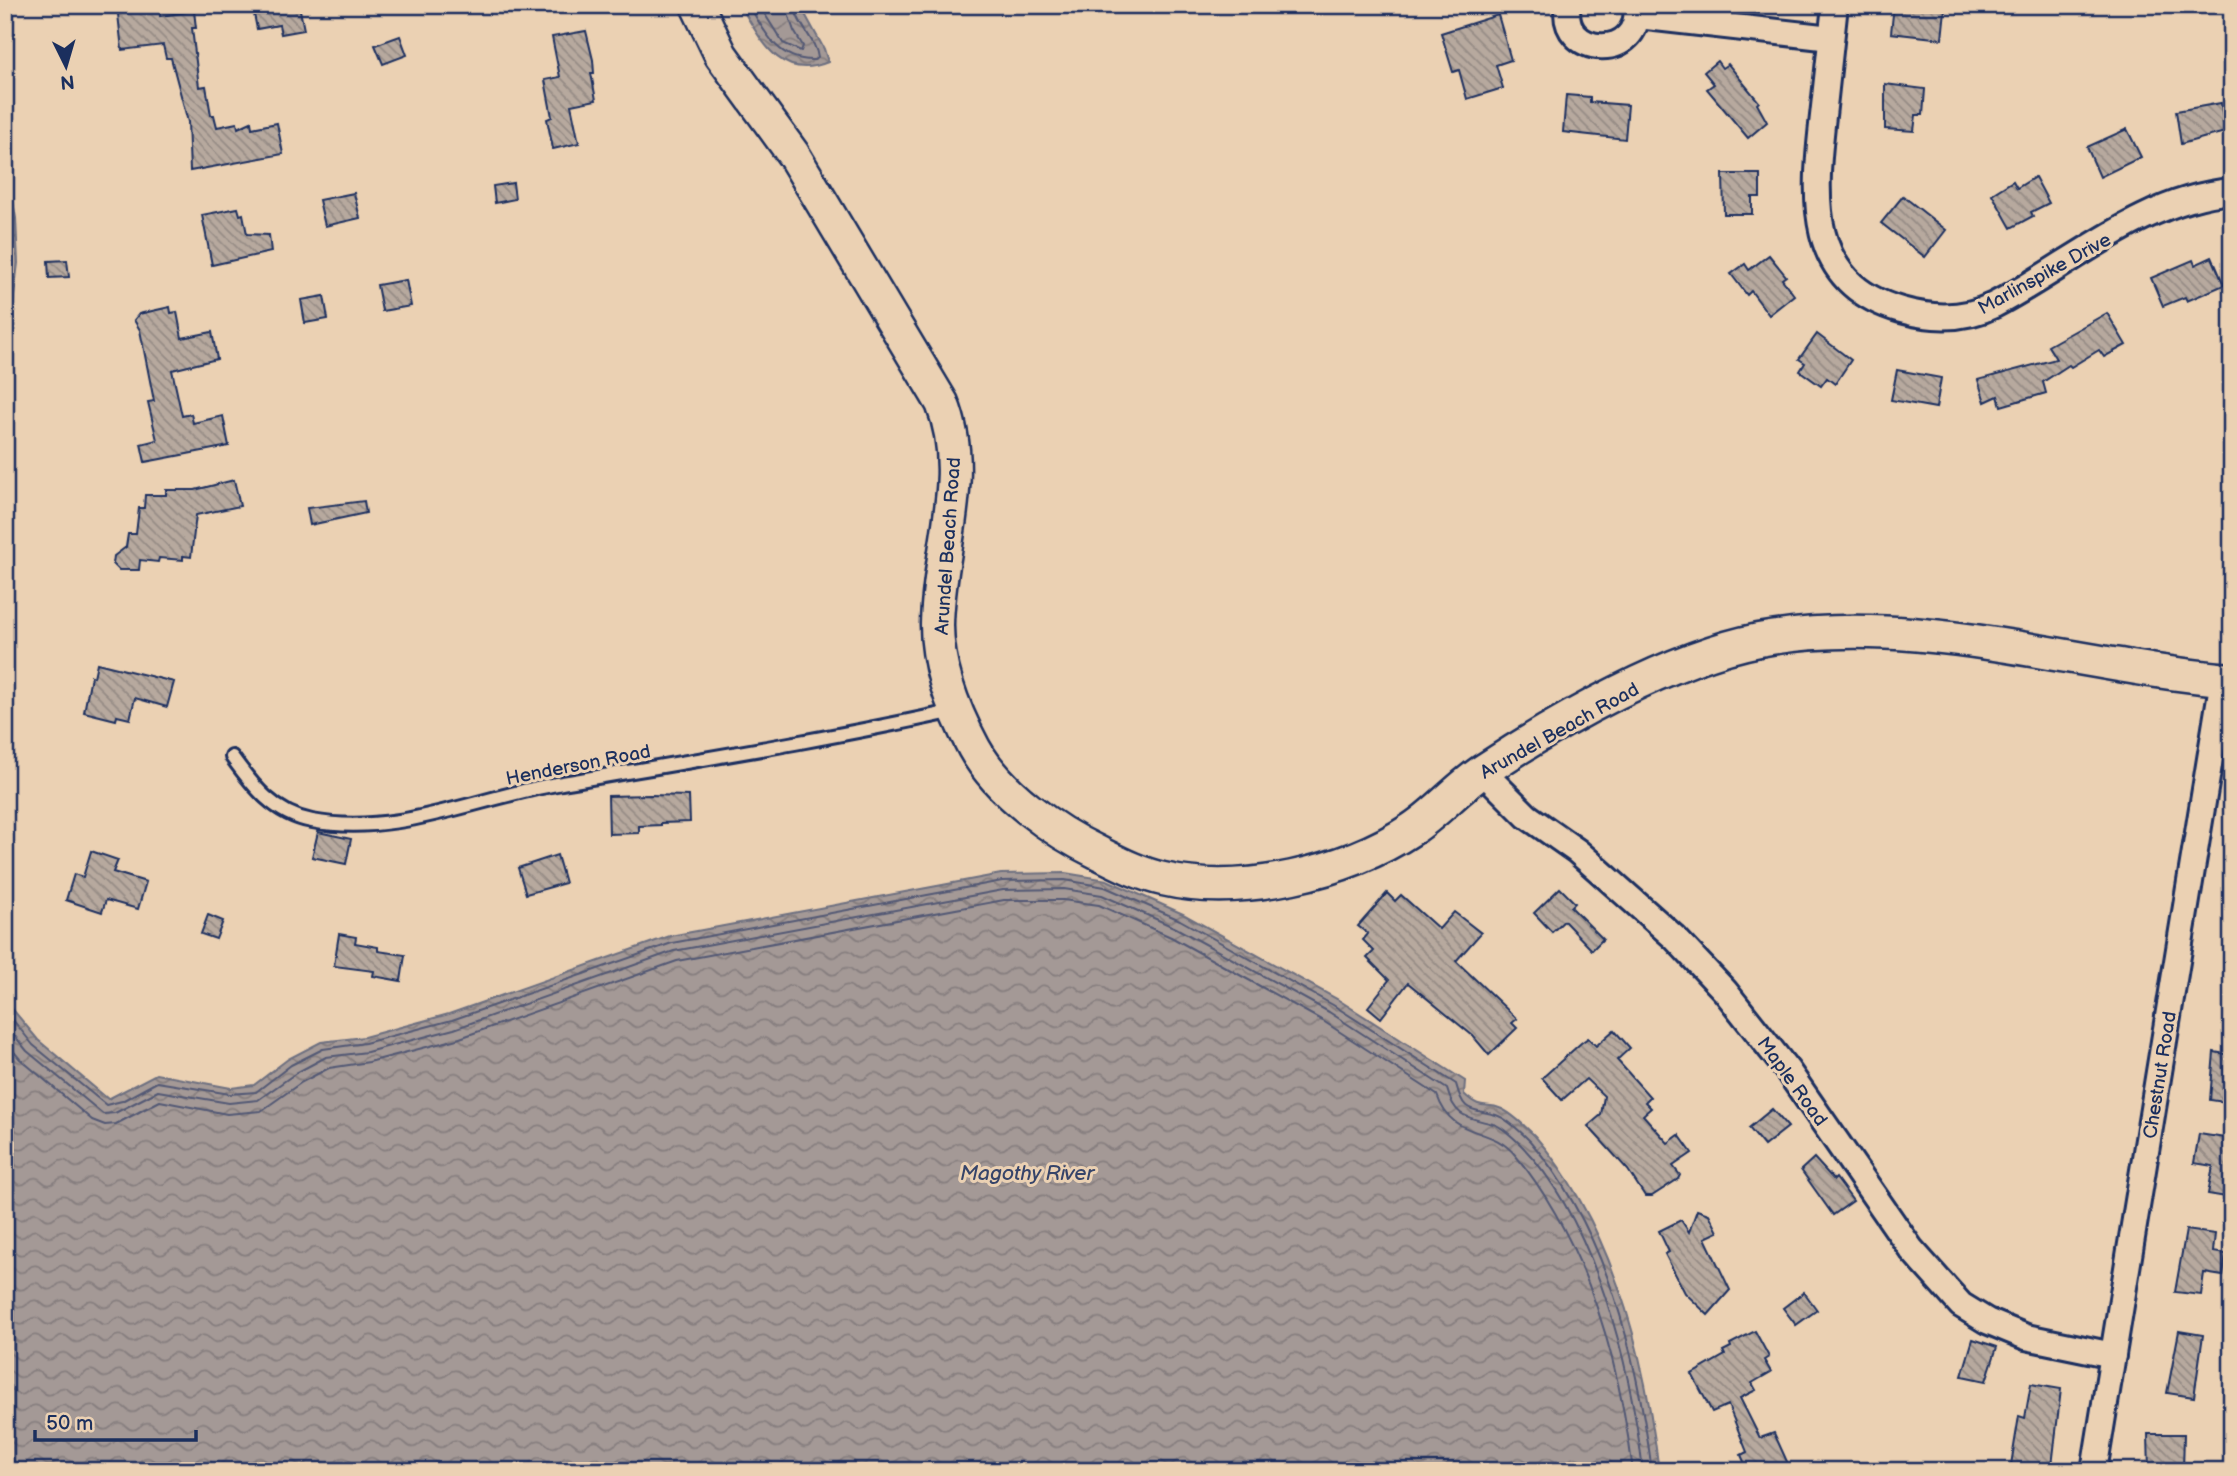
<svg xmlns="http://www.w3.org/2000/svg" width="2237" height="1476" font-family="'Balsamiq Sans',sans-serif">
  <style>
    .water { fill: url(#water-waves); stroke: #6d6f80; stroke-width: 2 }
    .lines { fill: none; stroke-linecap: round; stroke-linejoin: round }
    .shore { stroke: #525974; stroke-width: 2 }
    .building { fill: url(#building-back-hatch); stroke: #1b2f5e; stroke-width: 2 }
    .service-casing { stroke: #1b2f5e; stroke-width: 18 }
    .minor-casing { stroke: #1b2f5e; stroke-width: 30 }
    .tertiary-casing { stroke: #1b2f5e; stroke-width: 37 }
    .service { stroke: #ebd1b3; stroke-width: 12 }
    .minor { stroke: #ebd1b3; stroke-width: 24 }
    .tertiary { stroke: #ebd1b3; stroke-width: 32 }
    .labels { text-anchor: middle; stroke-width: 6; stroke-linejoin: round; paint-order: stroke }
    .street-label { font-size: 19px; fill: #1b2f5e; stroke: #ebd1b3 }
    .water-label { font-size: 21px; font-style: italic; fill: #364469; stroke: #ebd1b3 }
  </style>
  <defs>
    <pattern id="water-waves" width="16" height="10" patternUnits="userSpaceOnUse" patternTransform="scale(1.75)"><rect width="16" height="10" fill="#a49996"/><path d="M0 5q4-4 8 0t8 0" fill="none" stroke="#857d7e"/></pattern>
    <pattern id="building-back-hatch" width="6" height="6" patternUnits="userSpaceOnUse" patternTransform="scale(1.75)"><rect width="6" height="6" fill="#b7a99e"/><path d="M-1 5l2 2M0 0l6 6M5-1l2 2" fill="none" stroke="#948a84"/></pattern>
  </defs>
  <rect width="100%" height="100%" fill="#ebd1b3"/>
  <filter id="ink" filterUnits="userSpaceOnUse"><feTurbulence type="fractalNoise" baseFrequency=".0143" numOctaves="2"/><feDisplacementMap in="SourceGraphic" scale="14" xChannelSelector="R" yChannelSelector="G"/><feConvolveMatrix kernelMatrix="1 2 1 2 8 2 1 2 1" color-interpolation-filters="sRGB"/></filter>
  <g filter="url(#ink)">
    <!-- water -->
    <g class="water">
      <path d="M740,5H800L824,49L828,62C780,82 761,40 740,5Z"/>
      <polygon points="5,158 16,218 18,263 5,371"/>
      <path d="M1065,873L1107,880L1183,914L1337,999L1465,1081L1464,1094C1483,1112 1485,1101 1502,1109C1512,1114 1527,1128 1535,1136C1613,1226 1645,1355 1659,1471H5V1000L38,1040L108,1099L156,1074L231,1088L254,1085L288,1059L321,1042L364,1037L449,1014L670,936L1001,874Z"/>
    </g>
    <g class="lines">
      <!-- shore -->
      <g class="shore">
        <path d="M749,5C765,33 778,61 814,60L818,58C816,39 797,25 794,5"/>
        <polyline points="759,5 783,43 801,51 803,46 794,31 785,5"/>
        <polyline points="5,197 11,263 5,313"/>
        <path d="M5,1010L33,1045L106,1105L122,1101L157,1082L230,1094L256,1092L291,1065L323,1049L365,1043L452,1020L672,943L1002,881L1065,880L1105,887L1180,920L1333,1005L1456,1084C1464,1114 1470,1108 1496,1115C1506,1118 1522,1133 1530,1141C1607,1230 1637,1357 1652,1471"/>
        <path d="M5,1024L27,1051L103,1114L115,1113L158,1091L229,1103L258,1100L296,1073L326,1057L367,1052L454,1029L674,951L1003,890L1064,889L1102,895L1176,928L1329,1012L1447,1089C1455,1118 1467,1117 1493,1124C1502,1126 1515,1139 1522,1146C1596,1223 1631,1368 1643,1471"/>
        <path d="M5,1041L20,1059L92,1120L105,1125L116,1124L160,1101L227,1114L261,1111L302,1082L329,1068L369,1062L457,1039L677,961L1004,900H1063L1099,905L1171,937L1323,1021L1437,1095C1453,1142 1489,1123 1516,1156C1588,1244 1619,1360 1633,1471"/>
      </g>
    </g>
    <!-- building -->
    <g class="building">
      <polygon points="117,5 159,5 160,16 194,11 196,28 192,28 199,87 206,86 211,115 214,115 217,127 237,123 238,128 251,122 252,128 277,123 283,154 190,171 188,122 171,58 166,58 163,45 122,50"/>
      <polygon points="271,5 299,5 304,30 281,34 279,25 257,29 253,9"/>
      <polygon points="1894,5 1932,5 1945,10 1942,39 1891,33"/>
      <polygon points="1498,15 1511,60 1496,65 1503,88 1467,99 1459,70 1453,72 1441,33"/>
      <polygon points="586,31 593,60 594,73 591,73 596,100 571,105 579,143 553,149 547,119 552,117 545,80 560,77 552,37"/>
      <polygon points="400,36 407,55 383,64 375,45"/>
      <polygon points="1717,61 1722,68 1728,64 1759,102 1757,104 1767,122 1748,138 1707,89 1714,84 1704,72"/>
      <polygon points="1885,84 1925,89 1923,115 1916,115 1914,131 1885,129"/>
      <polygon points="1566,95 1590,97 1590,102 1628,105 1625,139 1563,132"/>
      <polygon points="2221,103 2225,132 2181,144 2176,111"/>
      <polygon points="2127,129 2141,157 2100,177 2087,147"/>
      <polygon points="1723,174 1760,174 1760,197 1752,197 1752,214 1724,214"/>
      <polygon points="2035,177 2049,203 2031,212 2033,216 2011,228 1992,194 2013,181 2017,188"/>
      <polygon points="513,183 515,199 495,203 493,186"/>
      <polygon points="354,193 360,218 325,226 319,200"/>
      <polygon points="1903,196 1946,230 1925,257 1881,223"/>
      <polygon points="238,208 240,215 243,214 247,234 269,235 271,252 212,265 202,215"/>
      <polygon points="1769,255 1786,276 1782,279 1794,295 1769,315 1751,291 1747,295 1731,274 1745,264 1749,270"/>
      <polygon points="2212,257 2224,285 2187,301 2185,297 2163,306 2151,278 2193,260 2195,265"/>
      <polygon points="67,260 69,277 49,278 48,261"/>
      <polygon points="406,280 411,306 382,311 377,285"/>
      <polygon points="324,296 328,319 305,323 301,300"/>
      <polygon points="170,307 171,313 177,312 182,338 212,332 217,359 172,370 182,416 191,414 193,423 223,416 229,446 145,462 141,444 157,440 148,402 154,401 140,330 134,320 139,314"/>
      <polygon points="2107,313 2126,345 2104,357 2099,350 2071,367 2069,365 2043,382 2046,393 2001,406 1998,396 1985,402 1978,380 2056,359 2048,346"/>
      <polygon points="1817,334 1851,360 1835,384 1827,378 1821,386 1800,371 1805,363 1799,359"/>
      <polygon points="1897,370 1941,378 1936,408 1891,400"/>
      <polygon points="234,480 240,506 196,515 191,557 183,556 183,560 159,558 158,562 140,560 139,570 119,570 113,564 114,556 126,547 128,534 136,534 139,508 144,508 145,495 166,495 166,490 195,490"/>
      <polygon points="364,501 366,513 310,525 307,508"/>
      <polygon points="97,663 174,682 167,707 135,698 130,719 117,716 116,720 84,712 91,676 94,677"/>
      <polygon points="650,795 689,796 690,822 661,823 661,825 639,826 639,833 609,834 608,796"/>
      <polygon points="318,832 351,839 346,864 312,857"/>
      <polygon points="91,851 118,860 113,872 146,882 138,909 106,900 102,912 66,900 74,874 83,877"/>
      <polygon points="557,855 565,883 526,894 518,868"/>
      <polygon points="1560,888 1575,903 1571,907 1603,939 1592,950 1564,921 1552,932 1534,913"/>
      <polygon points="1387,893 1395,901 1401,895 1439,929 1454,912 1481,933 1456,961 1517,1019 1512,1023 1517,1028 1489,1055 1473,1036 1408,983 1381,1018 1368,1007 1389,980 1367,958 1374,951 1363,940 1368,934 1358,926"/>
      <polygon points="208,915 223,921 216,939 201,934"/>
      <polygon points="339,934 356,937 355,943 378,947 378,951 405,955 401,981 373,976 374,971 334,966"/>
      <polygon points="1614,1030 1630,1048 1617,1060 1650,1097 1645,1102 1651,1108 1643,1115 1668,1143 1679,1135 1692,1153 1673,1166 1680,1175 1678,1179 1652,1196 1645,1196 1628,1170 1588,1126 1601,1115 1604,1096 1586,1079 1562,1100 1542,1078 1581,1043 1588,1038 1596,1046"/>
      <polygon points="2214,1052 2232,1055 2232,1103 2210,1100"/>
      <polygon points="1772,1109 1788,1127 1764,1146 1749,1128"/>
      <polygon points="2199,1134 2232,1139 2232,1198 2208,1194 2213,1166 2194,1163"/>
      <polygon points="1814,1158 1834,1180 1836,1178 1853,1201 1833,1215 1801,1170"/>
      <polygon points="1697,1210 1709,1214 1718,1232 1705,1238 1730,1290 1708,1315 1685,1293 1665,1254 1669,1252 1659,1231 1681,1220 1689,1232"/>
      <polygon points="2186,1230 2215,1234 2213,1252 2226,1254 2223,1276 2204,1273 2201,1295 2175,1292"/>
      <polygon points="1804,1292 1817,1310 1796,1325 1783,1308"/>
      <polygon points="1755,1331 1769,1357 1764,1360 1771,1372 1752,1383 1756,1390 1740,1398 1760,1438 1774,1433 1789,1466 1778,1471 1748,1471 1741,1455 1747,1452 1728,1405 1712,1412 1692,1374 1725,1355 1723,1351 1731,1347 1730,1344"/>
      <polygon points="2179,1331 2203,1335 2194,1397 2167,1393"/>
      <polygon points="1973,1339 1997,1347 1986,1381 1962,1376"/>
      <polygon points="2031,1384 2061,1389 2052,1466 2049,1465 2048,1471 2010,1471 2019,1416 2025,1418"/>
      <polygon points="2148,1434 2184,1434 2183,1471 2149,1471"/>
    </g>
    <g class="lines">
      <!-- service casing -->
      <g class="service-casing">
        <path id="service" d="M232,757C253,786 274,814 312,821C396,837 476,798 557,784C690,761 824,740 955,711"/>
      </g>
      <!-- minor casing -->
      <g class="minor-casing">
        <g id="minor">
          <path d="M1568,5C1558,58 1644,62 1636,5"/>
          <path d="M1835,5C1831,42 1827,79 1823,116C1814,196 1805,283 1901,310C1933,319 1964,320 1994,305C2071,265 2142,199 2232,191"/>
          <polyline points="1638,16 1831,38"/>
          <polyline points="1482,771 1527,816 1577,851 1675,938 1725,991 1788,1071 1911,1249 1961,1305 1987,1321 2026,1337 2113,1355"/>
          <polyline points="2094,1471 2223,679"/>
        </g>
      </g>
      <!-- tertiary casing -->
      <g class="tertiary-casing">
        <path id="tertiary" d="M697,5L721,55L793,154L942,403C971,474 938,551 937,625C937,668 954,711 974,748C999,793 1053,831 1099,853C1119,863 1140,874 1163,879C1240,897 1346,873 1412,829C1438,812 1459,786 1486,769C1560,720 1671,657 1759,640C1918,611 2075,667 2232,680"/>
      </g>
      <!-- service -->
      <use href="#service" class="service"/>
      <!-- minor -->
      <use href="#minor" class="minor"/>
      <!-- tertiary -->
      <use href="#tertiary" class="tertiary"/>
    </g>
  </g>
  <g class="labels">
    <!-- street labels -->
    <g class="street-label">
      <text transform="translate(2044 273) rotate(-29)" y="7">Marlinspike Drive</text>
      <text transform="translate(947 546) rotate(-86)" y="7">Arundel Beach Road</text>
      <text transform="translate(1559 730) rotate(-29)" y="7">Arundel Beach Road</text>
      <text transform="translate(578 764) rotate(-11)" y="7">Henderson Road</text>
      <text transform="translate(2159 1075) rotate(-81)" y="7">Chestnut Road</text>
      <text transform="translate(1793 1081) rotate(54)" y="7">Maple Road</text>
    </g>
    <!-- water labels -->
    <g class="water-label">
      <text x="1027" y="1180">Magothy River</text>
    </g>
  </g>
  <!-- margin -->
  <rect width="2237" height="1476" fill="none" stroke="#ebd1b3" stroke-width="28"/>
  <rect x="14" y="14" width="2209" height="1448" fill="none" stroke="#1b2f5e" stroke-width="2.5" filter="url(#ink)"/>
  <!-- north arrow -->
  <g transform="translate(66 66) rotate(175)" stroke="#ebd1b3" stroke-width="5" paint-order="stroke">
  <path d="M0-5L12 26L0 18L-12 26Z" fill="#1b2f5e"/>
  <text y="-10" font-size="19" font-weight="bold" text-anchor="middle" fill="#1b2f5e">N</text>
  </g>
  <!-- scale -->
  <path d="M35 1430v10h161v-10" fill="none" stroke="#1b2f5e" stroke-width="3.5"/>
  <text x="46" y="1430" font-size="21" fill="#1b2f5e" stroke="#ebd1b3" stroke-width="5" paint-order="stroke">50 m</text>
</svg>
